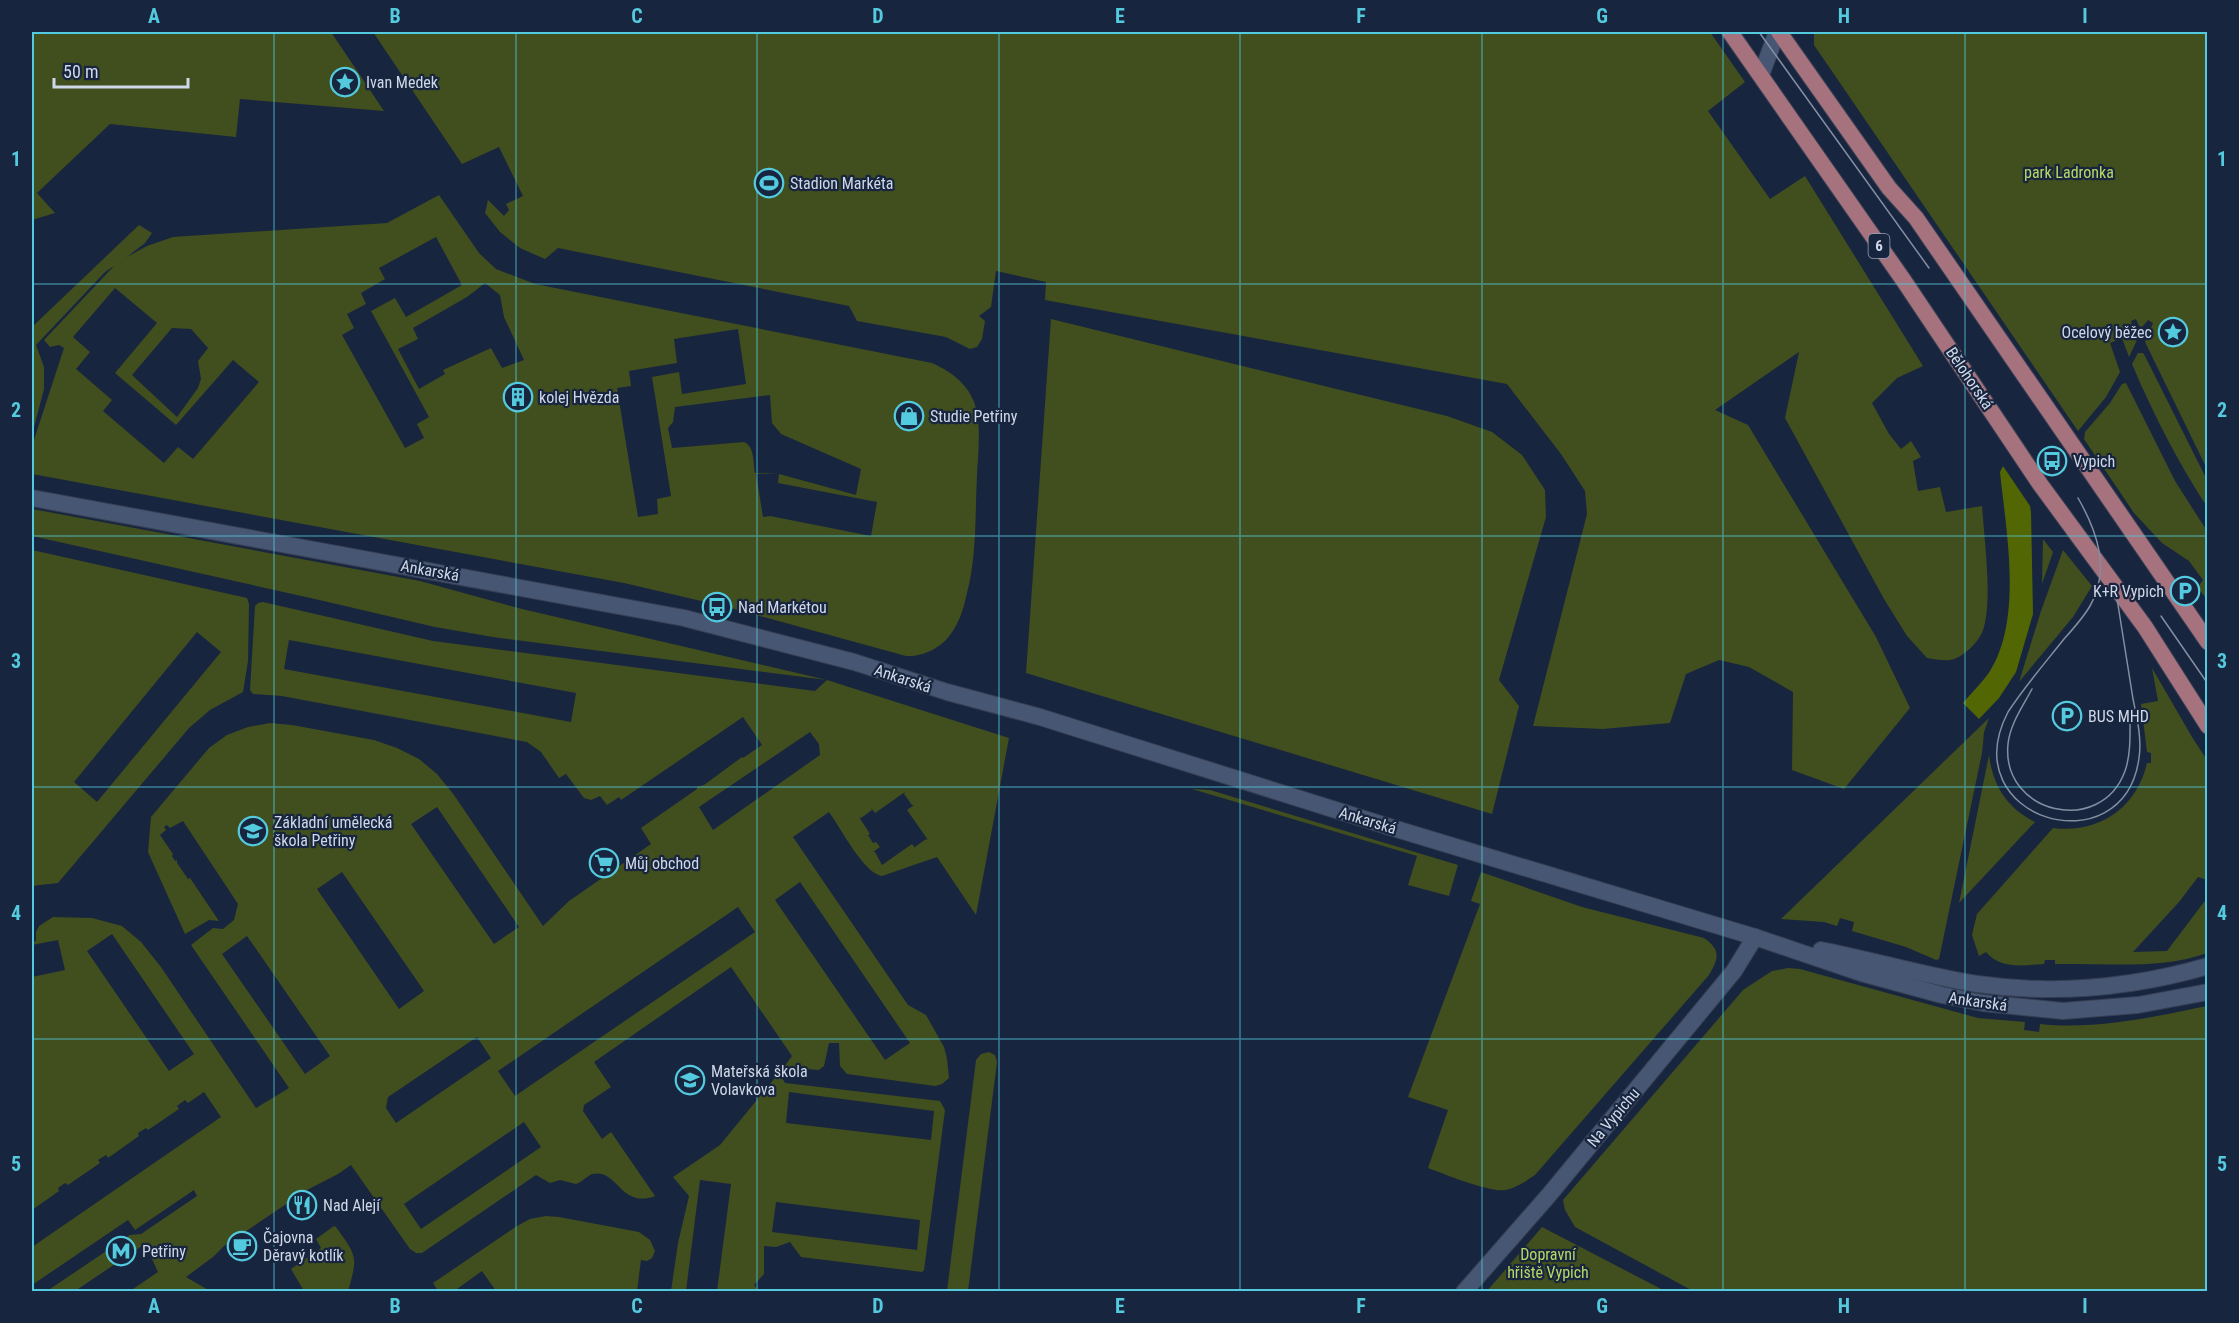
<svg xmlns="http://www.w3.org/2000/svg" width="2239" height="1323" font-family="'Roboto Condensed',sans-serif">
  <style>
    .green { fill: #414e1e; fill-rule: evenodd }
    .forest { fill: #526703 }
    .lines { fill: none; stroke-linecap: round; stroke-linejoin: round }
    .tertiary-casing { stroke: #353e53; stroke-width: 18 }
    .primary-casing { stroke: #353e53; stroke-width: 18 }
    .tertiary { stroke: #475672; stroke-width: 16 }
    .primary { stroke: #a5727d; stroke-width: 16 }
    .tram { stroke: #838ea1; stroke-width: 1.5 }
    .grid { fill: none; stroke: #54cade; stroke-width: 1.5; stroke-opacity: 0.55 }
    .labels { text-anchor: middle; stroke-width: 4.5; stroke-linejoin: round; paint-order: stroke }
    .shield { fill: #18253e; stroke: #98a2b5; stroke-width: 1.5 }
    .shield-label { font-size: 15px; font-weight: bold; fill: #cfd8e8 }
    .poi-label { font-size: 16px; fill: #cfd8e8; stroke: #18253e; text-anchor: start }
    .park-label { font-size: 16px; fill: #b8d765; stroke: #18253e }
    .street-label { font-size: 16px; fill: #cfd8e8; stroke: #18253e }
    .neatline { fill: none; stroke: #54cade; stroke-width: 2 }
    .grid-label { font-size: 20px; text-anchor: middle; font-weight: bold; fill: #54cade }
  </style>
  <rect width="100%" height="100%" fill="#18253e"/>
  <!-- green -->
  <g class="green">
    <polygon points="32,32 331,32 384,111 240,99 236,137 110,124 37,193 55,213 32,220"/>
    <path d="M373,32H1710L1745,82L1708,111L1770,199L1805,176L1923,366L1897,378L1872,403L1889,434L1901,449L1911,441L1921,457L1913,461L1918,491L1940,487L1946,512L1982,506C1984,537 1993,601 1983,630C1979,642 1963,658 1950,660C1943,661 1934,659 1927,658L1907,636L1884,599L1785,418L1799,352L1715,410L1748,425L1876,637L1910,708L1844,789L1792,770L1793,692L1749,667L1719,660L1686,674L1670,723L1603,729L1533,726L1587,514L1585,491L1561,454L1507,384L1045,300L1046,282L996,271L991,307L979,316L985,321L982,339L977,347L970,349L946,337L857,321L849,306L558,248L545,259L520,248L500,232L485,213L488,200L504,216L509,210L506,204L523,196L499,147L462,164Z"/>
    <polygon points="1814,32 2207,32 2207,469 2145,342 2153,323 2148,320 2142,327 2139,326 2136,319 2131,321 2137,340 2129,357 2122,338 2110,343 2120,372 2106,397 2078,431 1814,45"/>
    <path d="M439,195L479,253L496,269L535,284L932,363C950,371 967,383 974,402C982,425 978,452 977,475C975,514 977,555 967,593C964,607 959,624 950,635C941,648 922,657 906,656L727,607L624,583L32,474V446L64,348L59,345L50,347L44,340L114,266L105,272L36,345L44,367V389L32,435V327L139,225L152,233L145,243L127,257L147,246L173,237L387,223ZM436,237L462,285L406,317L395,298L371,311L429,417L417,424L424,438L405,448L342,335L354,328L347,314L366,304L361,293L385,279L379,268ZM485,283L500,295L504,317L524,360L502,368L491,348L443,370L445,374L419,389L398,349L418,339L413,328L467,297ZM115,288L157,323L115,373L176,425L233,360L259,382L193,459L178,447L164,463L103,411L112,400L76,369L90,352L73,337ZM172,328L191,329L208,348L198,361L201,379L198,388L177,417L132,375ZM738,329L746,384L682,394L679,372L652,377L671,496L657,499L658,514L638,517L617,388L631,386L629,371L677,363L674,339ZM770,395L772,423L781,434L861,469L856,495L779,474L755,473C753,463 755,447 744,442L672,448L668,428L673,422L675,407ZM756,474H779L778,483L877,502L871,536L770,516L763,517Z"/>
    <polygon points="1051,319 1447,416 1492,432 1522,455 1545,490 1546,517 1499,680 1519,706 1492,814 1026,673"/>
    <path d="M2138,353H2143L2145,356L2207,480V507C2178,462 2153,414 2132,364Z"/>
    <polygon points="2126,383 2175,481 2207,531 2207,600 2198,587 2203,580 2189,561 2162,543 2134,513 2084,439 2085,432 2110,403 2122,384"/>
    <path d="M32,509L420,581L522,609L827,680L1009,738L976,915L937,857L882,876C864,874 840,827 829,812L793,837L908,1005L926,1015L944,1047L947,1059L949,1078L942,1084L935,1086L847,1074L840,1066L839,1043H829L824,1066L819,1070L784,1067L792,1056L731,967L594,1062L611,1087L584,1105L583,1111L602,1139L611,1132L655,1196C620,1209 618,1168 592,1174C587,1176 582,1182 576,1184L560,1180L550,1183L536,1175L422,1253H416L410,1249L351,1165L338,1174L307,1190L224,1246L213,1257L186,1277L210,1291H130L158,1272L145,1244L75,1291H47L130,1235L141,1234L197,1196L194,1190L135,1230L128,1220L32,1285V1247L221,1117L204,1092L188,1103L185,1100L177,1106L179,1109L148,1130L146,1128L138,1133L139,1136L108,1158L106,1155L98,1160L100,1163L68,1185L65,1183L58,1188L59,1191L32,1210V977L65,970L58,940L32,945V942L36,941V932L39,926L53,917L92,918L122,926L141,942L161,967L256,1108L289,1088L191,945L213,928L223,929L234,920L238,904L183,821L170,828L167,825L164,827L166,830L160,835L173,854L172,856L175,861L177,860V863L188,879L190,878L219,921L209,920L185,934L148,852L151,817L209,748L227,735L248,727L270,723L292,725L374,740L397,748L419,759L437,774L454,795L543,926L569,901L651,844L641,828L697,789V787L704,785L742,757L743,758L762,745L743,717L621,800L619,797L607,805L600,796L591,800L584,798L566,774L559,778L541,752L527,742L282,696L253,694L250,690L255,606L258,603L263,602L433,641L815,691L827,680L493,637L435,627L315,599L32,536ZM289,640L576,693L571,722L284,669ZM810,732L819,744L820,755L713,830L699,807ZM905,792L904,794L912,805H914L907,810L928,840L926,839L915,847L916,849L912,844L882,865L875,852H873L880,847L876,842L873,843L868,835L870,834L859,817L861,818L872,810L871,808L875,813ZM437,807L519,927L494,944L411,824ZM342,872L424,991L399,1009L317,889ZM800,882L910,1043L885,1060L775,900ZM738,907L755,932L515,1096L498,1071ZM112,934L194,1054L169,1071L87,951ZM247,936L330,1056L305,1074L222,954ZM477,1037L491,1058L396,1123L386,1108L388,1097ZM524,1122L541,1147L421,1229L404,1204Z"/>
    <polygon points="2043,539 2053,552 2042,584"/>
    <path d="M32,550L247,598L249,604L248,661L243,692L210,710L189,728L58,883L32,886ZM197,632L221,652L97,802L74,782Z"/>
    <polygon points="2063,550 2092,586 2073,617 2019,682 2041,611"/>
    <path d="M2152,668L2192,737L2207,760V880L2198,877L2179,902L2133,952L2167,951L2207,898V953C2161,970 2104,963 2055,964V960H2045L2044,964C2024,965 2001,970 1986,952L1979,956L1972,935L1977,914L2053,828C2098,834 2137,808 2147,763H2151V753L2147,752L2141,704L2158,701Z"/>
    <polygon points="1989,718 1984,732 1982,753 1939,959 1936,960 1906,947 1852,931 1854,922 1840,918 1837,926 1824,922 1781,919"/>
    <path d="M1989,755C1993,786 2007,808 2035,822L1959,903Z"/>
    <polygon points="1192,789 1210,790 1458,865 1449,896 1408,885 1417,856"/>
    <path d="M1481,872L1582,907L1704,938C1721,950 1719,958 1709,975L1535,1175C1526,1181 1516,1188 1505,1190C1491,1193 1444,1174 1428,1168L1448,1110L1408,1097L1480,904L1471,901Z"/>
    <path d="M1788,968L1800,969L1978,1018L2025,1022L2024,1030L2039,1032L2040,1024C2096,1030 2153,1017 2207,1006V1291H1693L1575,1227L1565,1210L1563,1200L1743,990L1772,971Z"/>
    <polygon points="989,1052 995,1055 997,1062 968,1291 947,1291 976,1060 981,1054"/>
    <path d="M779,1073L785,1083L940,1101L945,1110L924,1270L922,1272L801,1257L790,1242L776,1247L764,1246V1274L754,1285L759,1291H717L731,1184L700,1180L686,1291H671L678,1243L689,1196L673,1177L720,1145ZM789,1092L934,1111L931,1140L786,1123ZM776,1202L920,1220L917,1250L772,1232Z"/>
    <polygon points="546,1216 559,1217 639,1232 650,1240 655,1251 652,1258 647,1261 641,1260 637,1291 496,1291 482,1271 457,1289 458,1291 438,1291 433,1283 517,1226 530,1219"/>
    <path d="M334,1226L336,1227C357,1256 358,1257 348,1291H304L291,1269L321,1248L316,1239Z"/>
    <polygon points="1542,1227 1665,1291 1487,1291"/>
  </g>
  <!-- forest -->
  <path class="forest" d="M2003,466L2030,506L2031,512L2033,614L2016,672L1999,698L1979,719L1963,703C1972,692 1983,682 1990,671C2023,618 2006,531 2000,472Z"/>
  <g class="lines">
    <!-- tertiary casing -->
    <g class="tertiary-casing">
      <g id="tertiary">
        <polyline points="1761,75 1777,32"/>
        <polyline points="32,498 684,618 854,662 947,692 1040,717 1393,828 1755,937 1861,973 1942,995 1983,1003 2063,1011 2138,1005 2208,992"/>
        <path d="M1821,950C1873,960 1925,976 1977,984C2055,995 2132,988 2208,966"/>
        <polyline points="1464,1292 1549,1195 1734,971 1755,937"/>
      </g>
    </g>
    <!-- primary casing -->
    <g class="primary-casing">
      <g id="primary">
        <polyline points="1730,32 1904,281 2040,484 2145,627 2208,726"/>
        <polyline points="1779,32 1889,188 1916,218 2208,642"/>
      </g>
    </g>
    <!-- tertiary -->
    <use href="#tertiary" class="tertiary"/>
    <!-- primary -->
    <use href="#primary" class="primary"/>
    <!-- tram -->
    <g class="tram">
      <polyline points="1759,32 1929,268"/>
      <path d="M2078,498C2097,531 2111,570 2090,606C2083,618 2073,629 2064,639C2045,663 2025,686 2008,712C1952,820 2124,869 2139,758C2142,739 2137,718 2133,699C2127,661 2121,624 2115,586"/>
      <polyline points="2161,616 2208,684"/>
      <path d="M2032,689C2023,706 2010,724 2008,744C2001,814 2101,837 2125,771C2131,754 2130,734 2130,716"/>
    </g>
  </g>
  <!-- grid -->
  <path class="grid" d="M274,32V1292M516,32V1292M757,32V1292M999,32V1292M1240,32V1292M1482,32V1292M1723,32V1292M1965,32V1292M32,284H2208M32,536H2208M32,787H2208M32,1039H2208"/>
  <!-- icons -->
  <defs>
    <g id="sight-ring" transform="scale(1.5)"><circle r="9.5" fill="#18253e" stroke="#54cade" stroke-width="1.5"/><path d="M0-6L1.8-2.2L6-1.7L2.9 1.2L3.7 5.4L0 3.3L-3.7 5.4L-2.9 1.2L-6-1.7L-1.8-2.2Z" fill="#54cade"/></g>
    <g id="stadium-ring" transform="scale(1.5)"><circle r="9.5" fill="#18253e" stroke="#54cade" stroke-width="1.5"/><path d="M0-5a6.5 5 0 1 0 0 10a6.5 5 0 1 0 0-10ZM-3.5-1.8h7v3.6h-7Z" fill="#54cade"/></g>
    <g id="building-ring" transform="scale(1.5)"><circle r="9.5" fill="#18253e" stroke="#54cade" stroke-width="1.5"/><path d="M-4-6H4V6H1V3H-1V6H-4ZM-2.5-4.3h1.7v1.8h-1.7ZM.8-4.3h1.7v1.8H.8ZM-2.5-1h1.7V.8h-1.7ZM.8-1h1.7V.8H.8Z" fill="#54cade"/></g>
    <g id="shop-ring" transform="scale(1.5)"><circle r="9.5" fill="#18253e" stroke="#54cade" stroke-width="1.5"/><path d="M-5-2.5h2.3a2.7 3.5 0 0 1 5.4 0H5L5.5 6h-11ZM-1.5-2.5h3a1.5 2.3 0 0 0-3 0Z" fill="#54cade"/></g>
    <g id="bus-ring" transform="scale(1.5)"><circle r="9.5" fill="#18253e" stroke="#54cade" stroke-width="1.5"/><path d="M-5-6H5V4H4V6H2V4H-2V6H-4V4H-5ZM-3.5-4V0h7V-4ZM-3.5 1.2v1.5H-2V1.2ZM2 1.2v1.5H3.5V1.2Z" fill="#54cade"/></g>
    <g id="parking-ring" transform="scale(1.5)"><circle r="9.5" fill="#18253e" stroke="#54cade" stroke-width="1.5"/><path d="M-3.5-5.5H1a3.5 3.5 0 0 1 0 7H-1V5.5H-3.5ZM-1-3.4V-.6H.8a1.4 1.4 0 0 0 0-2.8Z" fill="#54cade"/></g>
    <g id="school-ring" transform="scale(1.5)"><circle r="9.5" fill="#18253e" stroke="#54cade" stroke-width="1.5"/><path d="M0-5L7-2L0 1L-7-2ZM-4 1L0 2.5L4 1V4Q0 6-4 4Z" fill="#54cade"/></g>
    <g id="supermarket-ring" transform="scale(1.5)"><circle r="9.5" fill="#18253e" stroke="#54cade" stroke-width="1.5"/><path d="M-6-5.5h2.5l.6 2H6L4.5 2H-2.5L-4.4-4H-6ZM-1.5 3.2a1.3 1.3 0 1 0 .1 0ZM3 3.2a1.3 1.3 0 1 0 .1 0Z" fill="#54cade"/></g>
    <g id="restaurant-ring" transform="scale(1.5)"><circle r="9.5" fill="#18253e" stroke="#54cade" stroke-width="1.5"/><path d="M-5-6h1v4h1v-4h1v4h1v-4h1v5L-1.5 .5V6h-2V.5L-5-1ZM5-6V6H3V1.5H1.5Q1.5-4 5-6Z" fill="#54cade"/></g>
    <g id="cafe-ring" transform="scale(1.5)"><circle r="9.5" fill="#18253e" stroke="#54cade" stroke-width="1.5"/><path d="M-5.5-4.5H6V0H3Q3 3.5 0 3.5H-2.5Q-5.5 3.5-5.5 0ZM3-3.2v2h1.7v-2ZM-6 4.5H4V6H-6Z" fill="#54cade"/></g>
    <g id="metro-ring" transform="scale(1.5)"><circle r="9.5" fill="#18253e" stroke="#54cade" stroke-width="1.5"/><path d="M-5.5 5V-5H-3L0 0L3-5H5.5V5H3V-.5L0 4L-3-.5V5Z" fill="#54cade"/></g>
  </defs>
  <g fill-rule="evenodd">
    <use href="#sight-ring" x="345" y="82"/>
    <use href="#stadium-ring" x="769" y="183"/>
    <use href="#sight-ring" x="2173" y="332"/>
    <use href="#building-ring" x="518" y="397"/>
    <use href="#shop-ring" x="909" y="416"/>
    <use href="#bus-ring" x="2052" y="461"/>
    <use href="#parking-ring" x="2185" y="591"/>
    <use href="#bus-ring" x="717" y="607"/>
    <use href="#parking-ring" x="2067" y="716"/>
    <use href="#school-ring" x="253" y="831"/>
    <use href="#supermarket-ring" x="604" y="863"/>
    <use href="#school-ring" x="690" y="1080"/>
    <use href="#restaurant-ring" x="302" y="1205"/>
    <use href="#cafe-ring" x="242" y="1246"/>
    <use href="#metro-ring" x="121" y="1251"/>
  </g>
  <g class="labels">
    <!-- shield labels -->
    <rect class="shield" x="1868.5" y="234" width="21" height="24" rx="4.5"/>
    <g class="shield-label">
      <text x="1879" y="251">6</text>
    </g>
    <!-- poi labels -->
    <g class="poi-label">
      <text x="366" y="88">Ivan Medek</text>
      <text x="790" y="189">Stadion Markéta</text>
      <text x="2152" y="338" text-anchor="end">Ocelový běžec</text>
      <text x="539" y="403">kolej Hvězda</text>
      <text x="930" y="422">Studie Petřiny</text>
      <text x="2073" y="467">Vypich</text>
      <text x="2164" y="597" text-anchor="end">K+R Vypich</text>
      <text x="738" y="613">Nad Markétou</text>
      <text x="2088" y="722">BUS MHD</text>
      <text x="274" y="828">Základní umělecká<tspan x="274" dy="18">škola Petřiny</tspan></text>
      <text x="625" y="869">Můj obchod</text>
      <text x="711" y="1077">Mateřská škola<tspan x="711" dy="18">Volavkova</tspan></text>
      <text x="323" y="1211">Nad Alejí</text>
      <text x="263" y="1243">Čajovna<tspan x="263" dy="18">Děravý kotlík</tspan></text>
      <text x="142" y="1257">Petřiny</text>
    </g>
    <!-- park labels -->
    <g class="park-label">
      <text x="2069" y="178">park Ladronka</text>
      <text x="1548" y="1260">Dopravní<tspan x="1548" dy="18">hřiště Vypich</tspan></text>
    </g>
    <!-- street labels -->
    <g class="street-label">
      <text transform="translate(1970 378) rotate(56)" y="6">Bělohorská</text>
      <text transform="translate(430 570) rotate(10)" y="6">Ankarská</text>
      <text transform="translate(903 678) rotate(18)" y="6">Ankarská</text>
      <text transform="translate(1368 820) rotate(17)" y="6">Ankarská</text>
      <text transform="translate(1978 1001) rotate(8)" y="6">Ankarská</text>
      <text transform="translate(1613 1117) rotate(-50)" y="6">Na Vypichu</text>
    </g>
  </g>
  <!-- border -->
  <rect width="2239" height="1323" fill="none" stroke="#18253e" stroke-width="66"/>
  <!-- scale -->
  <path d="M54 78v9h134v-9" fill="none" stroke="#cfd8e8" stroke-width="3"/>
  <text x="63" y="78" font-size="18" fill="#cfd8e8" stroke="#18253e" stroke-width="4.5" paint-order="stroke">50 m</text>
  <rect x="33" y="33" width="2173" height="1257" class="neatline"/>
  <g class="grid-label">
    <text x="154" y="23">A</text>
    <text x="395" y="23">B</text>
    <text x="637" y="23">C</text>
    <text x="878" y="23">D</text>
    <text x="1120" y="23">E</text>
    <text x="1361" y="23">F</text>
    <text x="1602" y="23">G</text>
    <text x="1844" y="23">H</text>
    <text x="2085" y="23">I</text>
    <text x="16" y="166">1</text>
    <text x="2222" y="166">1</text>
    <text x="16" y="417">2</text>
    <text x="2222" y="417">2</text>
    <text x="16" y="668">3</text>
    <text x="2222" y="668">3</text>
    <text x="16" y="920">4</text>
    <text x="2222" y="920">4</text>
    <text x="16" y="1171">5</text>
    <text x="2222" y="1171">5</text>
    <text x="154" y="1313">A</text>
    <text x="395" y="1313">B</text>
    <text x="637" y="1313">C</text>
    <text x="878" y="1313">D</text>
    <text x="1120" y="1313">E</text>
    <text x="1361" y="1313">F</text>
    <text x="1602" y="1313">G</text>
    <text x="1844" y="1313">H</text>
    <text x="2085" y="1313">I</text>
  </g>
</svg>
